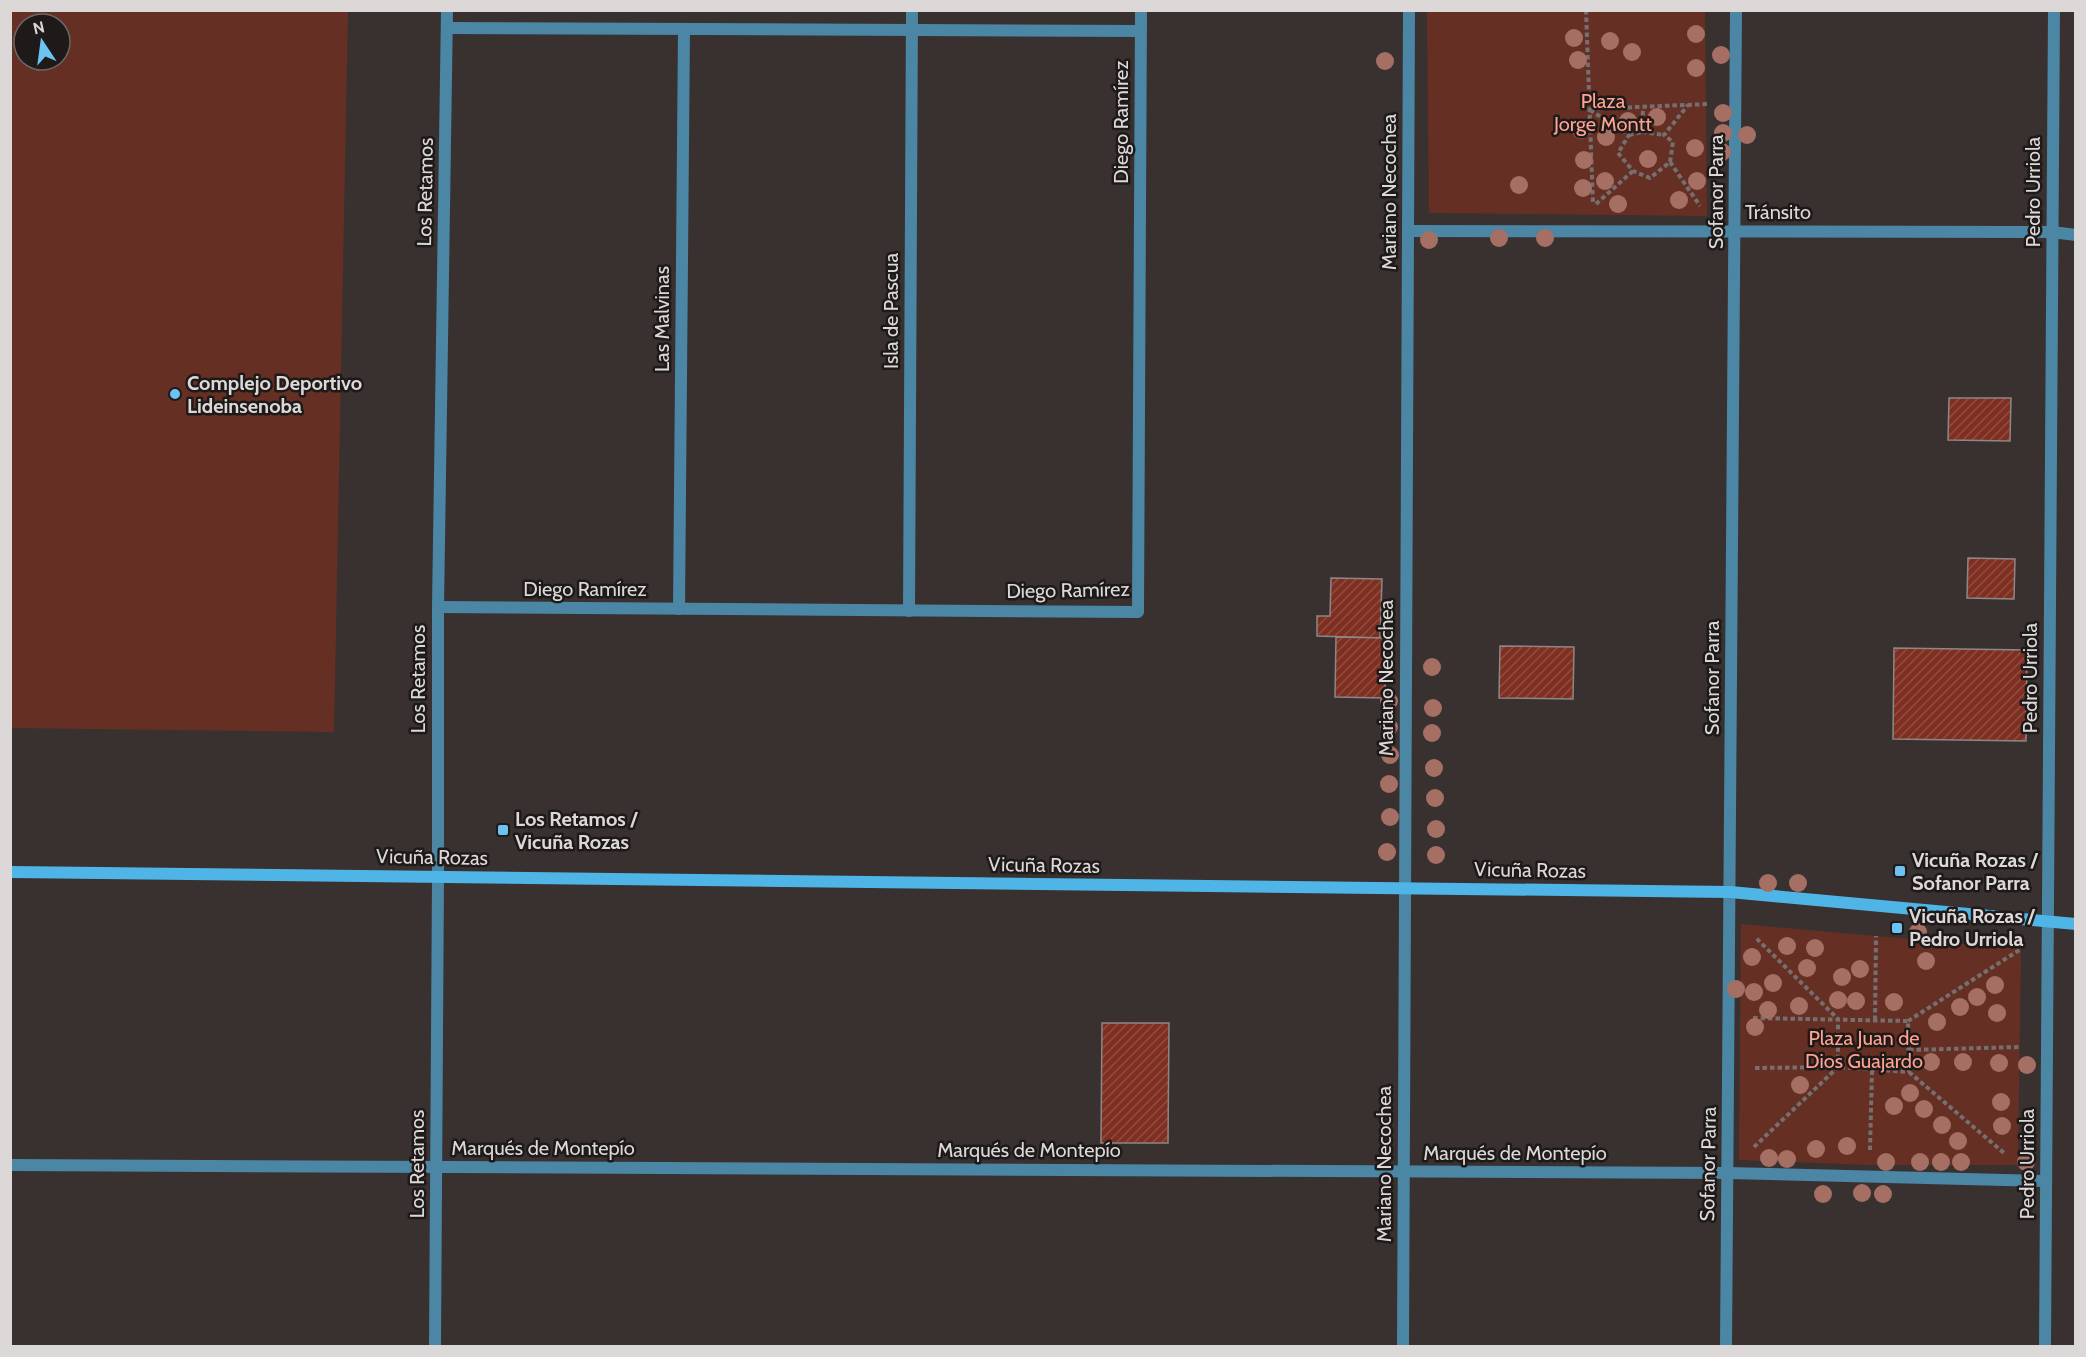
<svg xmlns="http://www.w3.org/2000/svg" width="2086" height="1357" font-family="Cabin,sans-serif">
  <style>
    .green { fill: #662f24; fill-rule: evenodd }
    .building { fill: url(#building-hatch); stroke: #8e8785; stroke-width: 1.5 }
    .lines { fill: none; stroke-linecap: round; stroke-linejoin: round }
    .path { stroke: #75706f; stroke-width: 4; stroke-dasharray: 4.5 3; stroke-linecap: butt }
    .street { stroke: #4b86a5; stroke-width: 12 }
    .secondary { stroke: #4fb5e6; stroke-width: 12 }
    .tree { fill: #a56f64 }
    .poi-dot { fill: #6ac3f1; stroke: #1d1a19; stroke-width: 2 }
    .labels { text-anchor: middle; stroke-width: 5; stroke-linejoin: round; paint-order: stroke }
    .park-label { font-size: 20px; fill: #ffa28f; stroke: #1d1a19 }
    .street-label { font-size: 20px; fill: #dcd8d7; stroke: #1d1a19 }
    .poi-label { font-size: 20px; font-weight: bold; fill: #dcd8d7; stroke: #1d1a19; text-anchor: start }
  </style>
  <defs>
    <pattern id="building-hatch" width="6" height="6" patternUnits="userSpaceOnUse" patternTransform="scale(1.5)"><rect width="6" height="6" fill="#7e2f21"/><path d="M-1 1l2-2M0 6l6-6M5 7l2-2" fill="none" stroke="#904c40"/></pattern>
  </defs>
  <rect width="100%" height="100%" fill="#383130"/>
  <!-- green -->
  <g class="green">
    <path d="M10,11H348L334,732L11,728ZM24,24H60V60H24Z"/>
    <polygon points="1427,11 1705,11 1707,216 1429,213"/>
    <polygon points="1741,924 2021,949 2018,1165 1870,1165 1739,1160"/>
  </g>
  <!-- building -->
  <g class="building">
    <polygon points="1949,398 2011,398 2010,441 1948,440"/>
    <polygon points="1968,558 2015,559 2014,599 1967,598"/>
    <polygon points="1331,578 1382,579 1380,638 1317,636 1317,616 1330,616"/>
    <polygon points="1336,637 1386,638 1385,698 1335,697"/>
    <polygon points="1500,646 1574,647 1573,699 1499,698"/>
    <polygon points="1894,648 2027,650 2026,741 1893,739"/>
    <polygon points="1102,1023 1169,1023 1168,1143 1101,1143"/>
  </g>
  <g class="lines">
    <!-- path -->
    <g class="path">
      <polyline points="1586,10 1593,205"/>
      <polyline points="1590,109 1709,104"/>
      <polyline points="1590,110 1629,135 1618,153 1633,171 1650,178 1670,162 1673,142 1664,135 1688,105"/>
      <polyline points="1642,132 1664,135"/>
      <polyline points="1629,135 1642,132 1643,108"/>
      <polyline points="1670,162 1700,206"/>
      <polyline points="1596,204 1633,171"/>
      <polyline points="1753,1018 1908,1021 1909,1072 1838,1067 1838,1019 1755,937"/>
      <polyline points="1875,1020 1876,936"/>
      <polyline points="1908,1021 2021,949"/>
      <polyline points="1909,1050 2019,1047"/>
      <polyline points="1755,1068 1837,1067"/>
      <polyline points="1909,1072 2004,1153"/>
      <polyline points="1754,1147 1838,1067"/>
      <polyline points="1870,1150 1872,1070"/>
    </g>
    <!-- street -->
    <g class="street">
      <polyline points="447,28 1141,31"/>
      <polyline points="1408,231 2052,232 2076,235"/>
      <polyline points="438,607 1138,612 1141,10"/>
      <polyline points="679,609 684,29"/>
      <polyline points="909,611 912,10"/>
      <polyline points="10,1165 1728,1173 2046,1181"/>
      <polyline points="435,1346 438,877 438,607 447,10"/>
      <polyline points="1403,1346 1409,10"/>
      <polyline points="1726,1346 1736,10"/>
      <polyline points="2045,1346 2054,10"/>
    </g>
    <!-- secondary -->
    <polyline class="secondary" points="10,872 1730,892 2076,924"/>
  </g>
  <!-- trees -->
  <g class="tree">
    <circle cx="1696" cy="34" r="9"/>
    <circle cx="1574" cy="38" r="9"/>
    <circle cx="1610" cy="41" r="9"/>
    <circle cx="1632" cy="52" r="9"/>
    <circle cx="1721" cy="55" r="9"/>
    <circle cx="1578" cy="60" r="9"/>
    <circle cx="1385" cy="61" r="9"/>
    <circle cx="1696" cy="68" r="9"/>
    <circle cx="1723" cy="113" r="9"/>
    <circle cx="1657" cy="117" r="9"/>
    <circle cx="1628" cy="121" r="9"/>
    <circle cx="1581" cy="130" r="9"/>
    <circle cx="1723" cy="133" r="9"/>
    <circle cx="1747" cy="135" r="9"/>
    <circle cx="1606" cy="137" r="9"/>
    <circle cx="1695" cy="148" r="9"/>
    <circle cx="1722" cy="152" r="9"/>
    <circle cx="1648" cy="159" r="9"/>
    <circle cx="1584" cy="160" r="9"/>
    <circle cx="1605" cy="181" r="9"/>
    <circle cx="1697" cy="181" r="9"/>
    <circle cx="1519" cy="185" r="9"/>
    <circle cx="1583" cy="188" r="9"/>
    <circle cx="1679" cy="200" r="9"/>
    <circle cx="1618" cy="204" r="9"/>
    <circle cx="1499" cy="238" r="9"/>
    <circle cx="1545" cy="238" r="9"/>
    <circle cx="1429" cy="240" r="9"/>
    <circle cx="1432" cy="667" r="9"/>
    <circle cx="1389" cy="701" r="9"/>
    <circle cx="1433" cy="708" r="9"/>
    <circle cx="1389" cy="727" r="9"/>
    <circle cx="1432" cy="733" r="9"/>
    <circle cx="1390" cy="755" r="9"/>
    <circle cx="1434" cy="768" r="9"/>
    <circle cx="1389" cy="784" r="9"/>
    <circle cx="1435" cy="798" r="9"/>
    <circle cx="1390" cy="817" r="9"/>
    <circle cx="1436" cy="829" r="9"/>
    <circle cx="1387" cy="852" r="9"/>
    <circle cx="1436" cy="855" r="9"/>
    <circle cx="1768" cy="883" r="9"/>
    <circle cx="1798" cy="883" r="9"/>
    <circle cx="1918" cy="932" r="9"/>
    <circle cx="1787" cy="946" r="9"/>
    <circle cx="1815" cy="948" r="9"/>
    <circle cx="1752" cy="957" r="9"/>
    <circle cx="1926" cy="961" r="9"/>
    <circle cx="1807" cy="968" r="9"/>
    <circle cx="1860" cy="969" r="9"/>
    <circle cx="1842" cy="977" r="9"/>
    <circle cx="1773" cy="983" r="9"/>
    <circle cx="1995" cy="985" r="9"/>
    <circle cx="1736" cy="989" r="9"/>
    <circle cx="1754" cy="992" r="9"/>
    <circle cx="1977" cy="997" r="9"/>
    <circle cx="1838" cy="1000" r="9"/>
    <circle cx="1856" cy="1001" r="9"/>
    <circle cx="1894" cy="1002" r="9"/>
    <circle cx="1799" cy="1006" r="9"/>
    <circle cx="1960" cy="1007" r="9"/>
    <circle cx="1768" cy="1010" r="9"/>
    <circle cx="1997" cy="1013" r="9"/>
    <circle cx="1937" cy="1022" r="9"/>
    <circle cx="1755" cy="1027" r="9"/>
    <circle cx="1931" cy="1062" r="9"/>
    <circle cx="1963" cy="1062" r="9"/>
    <circle cx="1999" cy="1063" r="9"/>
    <circle cx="2027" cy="1065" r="9"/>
    <circle cx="1800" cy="1085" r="9"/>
    <circle cx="1910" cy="1093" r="9"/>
    <circle cx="2001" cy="1102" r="9"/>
    <circle cx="1894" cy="1106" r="9"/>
    <circle cx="1924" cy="1109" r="9"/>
    <circle cx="1942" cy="1125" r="9"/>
    <circle cx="2002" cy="1126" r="9"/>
    <circle cx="1958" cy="1141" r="9"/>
    <circle cx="1847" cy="1146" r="9"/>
    <circle cx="1816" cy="1149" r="9"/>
    <circle cx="1769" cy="1158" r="9"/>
    <circle cx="1787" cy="1159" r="9"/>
    <circle cx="1886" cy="1162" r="9"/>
    <circle cx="1920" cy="1162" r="9"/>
    <circle cx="1941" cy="1162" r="9"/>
    <circle cx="1961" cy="1162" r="9"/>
    <circle cx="2026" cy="1162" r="9"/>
    <circle cx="1862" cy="1193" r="9"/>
    <circle cx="1823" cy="1194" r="9"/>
    <circle cx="1883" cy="1194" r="9"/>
  </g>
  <!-- markers -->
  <g class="poi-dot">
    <circle cx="175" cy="394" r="6"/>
    <rect x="497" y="824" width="12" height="12" rx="3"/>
    <rect x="1894" y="865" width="12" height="12" rx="3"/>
    <rect x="1891" y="922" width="12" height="12" rx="3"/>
  </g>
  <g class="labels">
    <!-- park labels -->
    <g class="park-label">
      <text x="1603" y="108">Plaza<tspan x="1603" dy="23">Jorge Montt</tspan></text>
      <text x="1864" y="1045">Plaza Juan de<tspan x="1864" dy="23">Dios Guajardo</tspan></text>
    </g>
    <!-- street labels -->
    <g class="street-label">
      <text transform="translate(1121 122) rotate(-90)" y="7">Diego Ramírez</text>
      <text transform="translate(425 192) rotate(-89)" y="7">Los Retamos</text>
      <text transform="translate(1389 192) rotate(-90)" y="7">Mariano Necochea</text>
      <text transform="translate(1716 192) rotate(-90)" y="7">Sofanor Parra</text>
      <text transform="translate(2033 192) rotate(-90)" y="7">Pedro Urriola</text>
      <text x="1778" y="219">Tránsito</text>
      <text transform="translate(891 311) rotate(-90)" y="7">Isla de Pascua</text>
      <text transform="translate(662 319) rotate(-90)" y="7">Las Malvinas</text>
      <text x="585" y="596">Diego Ramírez</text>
      <text transform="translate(1068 590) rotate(-1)" y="7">Diego Ramírez</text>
      <text transform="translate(1386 678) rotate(-90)" y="7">Mariano Necochea</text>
      <text transform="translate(1712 678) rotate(-90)" y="7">Sofanor Parra</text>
      <text transform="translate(2030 678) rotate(-90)" y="7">Pedro Urriola</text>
      <text transform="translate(418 679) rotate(-90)" y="7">Los Retamos</text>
      <text transform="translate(432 857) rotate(1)" y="7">Vicuña Rozas</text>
      <text transform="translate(1044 865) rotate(1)" y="7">Vicuña Rozas</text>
      <text transform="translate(1530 870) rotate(1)" y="7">Vicuña Rozas</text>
      <text x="543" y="1155">Marqués de Montepío</text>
      <text x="1029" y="1157">Marqués de Montepío</text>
      <text x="1515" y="1160">Marqués de Montepío</text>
      <text transform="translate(417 1164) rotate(-90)" y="7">Los Retamos</text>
      <text transform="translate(1384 1164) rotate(-90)" y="7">Mariano Necochea</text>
      <text transform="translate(1708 1164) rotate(-89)" y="7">Sofanor Parra</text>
      <text transform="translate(2027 1164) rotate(-90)" y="7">Pedro Urriola</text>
    </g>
    <!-- poi labels -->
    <g class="poi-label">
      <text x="187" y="390">Complejo Deportivo<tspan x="187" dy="23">Lideinsenoba</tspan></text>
      <text x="515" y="826">Los Retamos /<tspan x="515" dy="23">Vicuña Rozas</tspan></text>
      <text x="1912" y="867">Vicuña Rozas /<tspan x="1912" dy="23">Sofanor Parra</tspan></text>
      <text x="1909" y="923">Vicuña Rozas /<tspan x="1909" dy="23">Pedro Urriola</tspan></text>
    </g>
  </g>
  <!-- border -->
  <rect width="2086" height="1357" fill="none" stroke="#dcd8d7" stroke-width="24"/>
  <!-- north arrow -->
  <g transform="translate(42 42) rotate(347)"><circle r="28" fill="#1d1a19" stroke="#696665" stroke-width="1.5"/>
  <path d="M0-4.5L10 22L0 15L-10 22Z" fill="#6ac3f1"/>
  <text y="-9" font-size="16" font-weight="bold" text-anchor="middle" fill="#dcd8d7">N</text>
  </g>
</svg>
